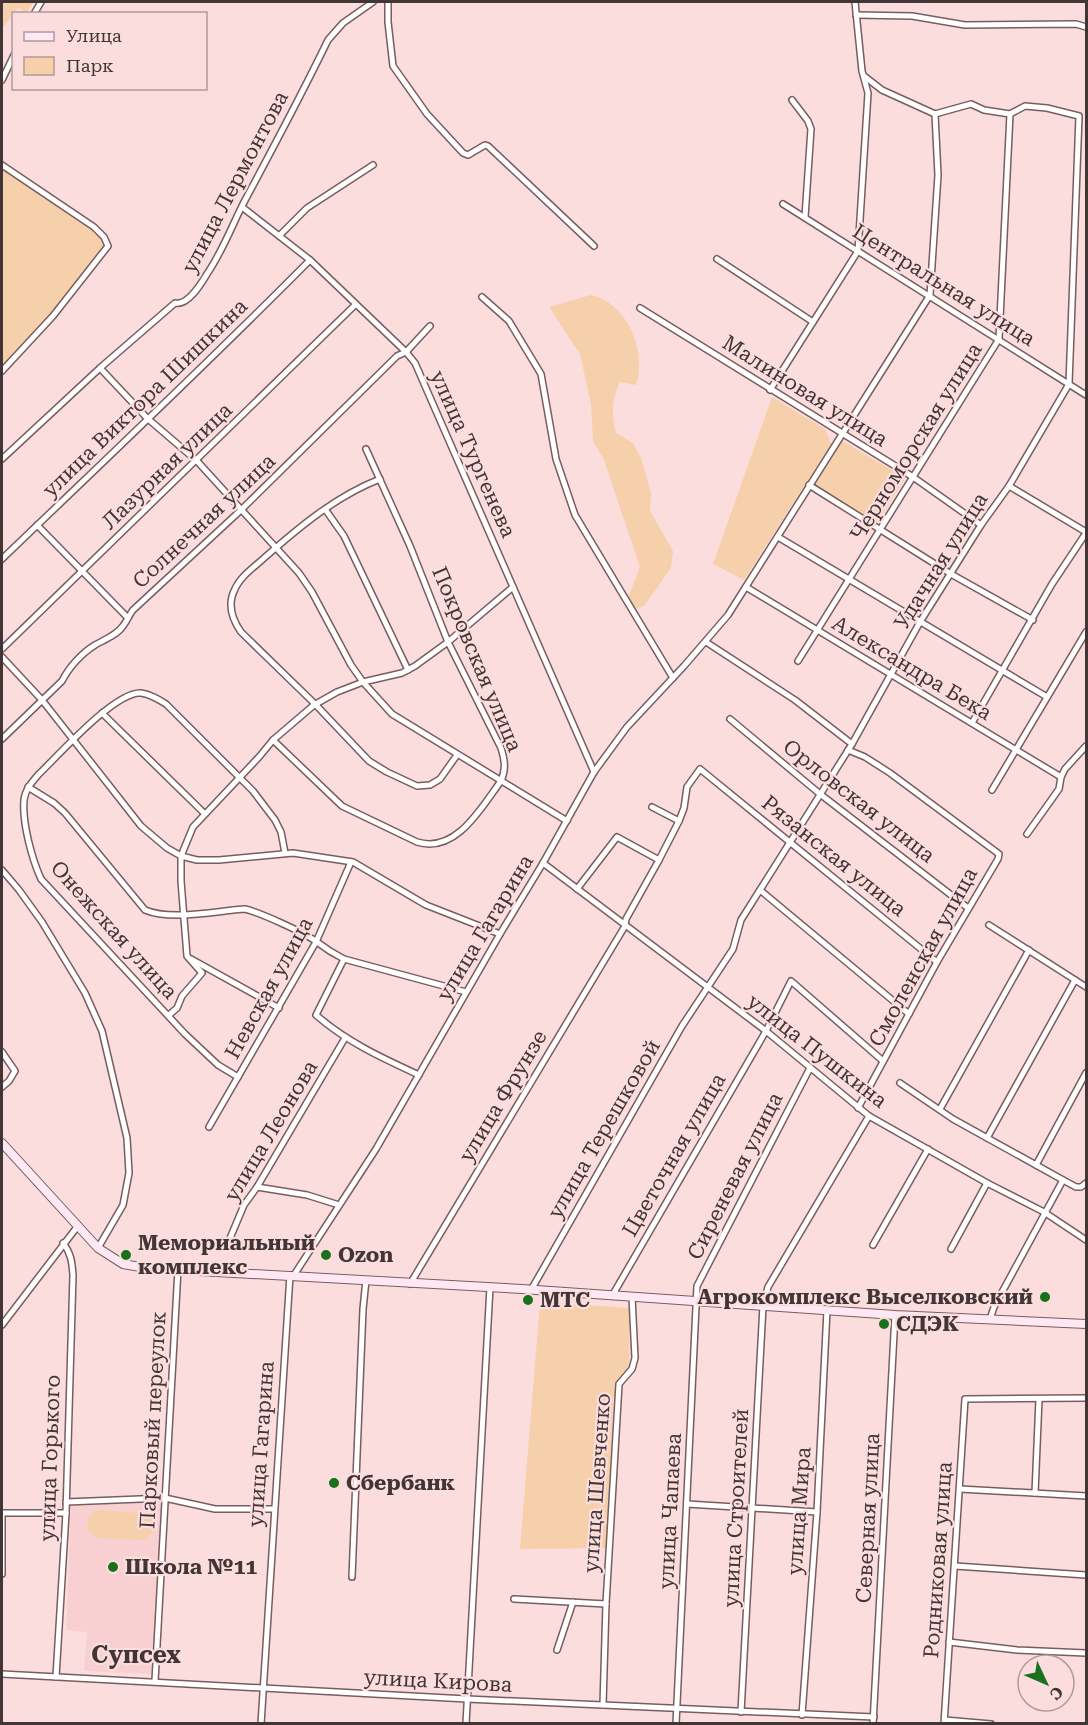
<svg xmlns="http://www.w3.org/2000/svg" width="1088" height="1725" font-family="'Roboto Serif',serif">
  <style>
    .built { fill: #f8d0d2 }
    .green { fill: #f6d0aa }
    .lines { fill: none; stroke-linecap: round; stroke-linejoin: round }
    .minor-casing { stroke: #785d5f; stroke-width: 8 }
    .secondary-casing { stroke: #785d5f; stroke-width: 10 }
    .minor { stroke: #fff; stroke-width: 5 }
    .secondary { stroke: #fee8f3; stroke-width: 8 }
    .poi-dot { fill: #19711d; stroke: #fcddde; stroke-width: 2 }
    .labels { text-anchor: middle; stroke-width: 4.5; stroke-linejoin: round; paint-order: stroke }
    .street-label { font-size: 21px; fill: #413536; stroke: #fcddde }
    .poi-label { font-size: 21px; font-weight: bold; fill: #413536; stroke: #fcddde; text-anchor: start }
    .quarter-label { font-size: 24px; font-weight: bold; fill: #413536; stroke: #fcddde }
  </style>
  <rect width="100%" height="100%" fill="#fcddde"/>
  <!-- built -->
  <polygon class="built" points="71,1500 162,1504 152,1674 84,1671 87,1632 66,1630"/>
  <!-- green -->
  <g class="green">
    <polygon points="2,2 34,2 26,13 18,8 2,29"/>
    <path d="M2,167L83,220L103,237L104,245C74,291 39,330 2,369Z"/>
    <path d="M591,295C628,303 647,352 636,385L620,382C612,400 611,413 616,433L633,443L641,458L651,493L650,511L673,551L671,568L644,606L635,609L627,600L640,567L604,460L593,441L591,404L580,354L549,307Z"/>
    <polygon points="772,397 825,429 831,444 744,580 713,564"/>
    <polygon points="838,438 905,478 877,523 811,485"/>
    <polygon points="540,1302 630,1308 629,1365 613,1399 607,1548 520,1549"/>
    <path d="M101,1510L146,1514L153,1522C154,1531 151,1538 142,1540L97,1538L89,1531C85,1520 90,1511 101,1510Z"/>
  </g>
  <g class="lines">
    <!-- minor casing -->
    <g class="minor-casing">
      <g id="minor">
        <polyline points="388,2 388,22 393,66 427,114 463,153 468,155 485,145 488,146 594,246"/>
        <polyline points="34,14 41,2"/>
        <polyline points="856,15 912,16 965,25 1076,24 1086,27"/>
        <polyline points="2,80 14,55"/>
        <polyline points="792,100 808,121 811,129 805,217"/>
        <polyline points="2,165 94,227 104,237 108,246 53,316 2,371"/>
        <polyline points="783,204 1086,395"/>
        <polyline points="242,207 310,260 406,352 415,363 594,772"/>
        <polyline points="279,236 307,208 373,165"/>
        <polyline points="717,259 813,322"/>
        <polyline points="482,297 509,321 541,374 556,459 575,515 673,678"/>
        <polyline points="640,308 913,477 981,525"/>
        <polyline points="100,368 147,418 197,461 299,573 312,592 351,665 363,682 392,714 567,821"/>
        <polyline points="770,390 858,251 868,93 862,71 855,2"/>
        <path d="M2,459L100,368L175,303C188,306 201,284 207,274C222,252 231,228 243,204C272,150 301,96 328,40L343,23L373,2"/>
        <path d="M380,479C336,496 298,528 263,559C253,568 240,577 235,589C227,604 232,619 241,632L315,704L369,761L387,772L417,786L430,785L440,779L457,755"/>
        <polyline points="809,485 951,574 1033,620"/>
        <polyline points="1009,486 1086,532"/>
        <polyline points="325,509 344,536 408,670"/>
        <polyline points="37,525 127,617"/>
        <polyline points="778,537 1047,697"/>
        <path d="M2,559C105,460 209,362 310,260"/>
        <polyline points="746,587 1061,777"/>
        <polyline points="706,642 795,700 852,744"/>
        <polyline points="2,649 355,305"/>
        <polyline points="2,657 42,700 141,826 167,848 181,856 197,860 219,860 293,853 353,862 426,905 500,934"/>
        <polyline points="798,661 999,339 1010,114"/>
        <polyline points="102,713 205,814"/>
        <polyline points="730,719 820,794 968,908"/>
        <polyline points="972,723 1052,584 1086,533"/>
        <path d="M2,739L62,681C69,667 82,653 95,645C104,640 117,635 123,626C127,621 129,615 133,610L241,510L397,356L406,352L430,326"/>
        <path d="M273,740L342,806L417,842C456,854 481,808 501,781C506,769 505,761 501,748L448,642L410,546L366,449"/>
        <polyline points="848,750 865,757 890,773 999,854 998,859 937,962 858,1108"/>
        <path d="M28,787L54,803L65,813L145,910C171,921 216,911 245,909C261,913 303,932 317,942C326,949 334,954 344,959L466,992"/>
        <polyline points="992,790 1086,632"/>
        <polyline points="652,807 679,821"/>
        <polyline points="1027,834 1059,789 1061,777 1065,769 1086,746"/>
        <polyline points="659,860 679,821 684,808 687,787 700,769 937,962"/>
        <polyline points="543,863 766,1031 869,1116 987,1183 1044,1212 1086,1240"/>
        <polyline points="2,870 19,890 42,922 85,993 102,1031 127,1138 129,1173 123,1205 98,1248"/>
        <polyline points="760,890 909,1014"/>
        <polyline points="989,925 1086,987"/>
        <polyline points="191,959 279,1008"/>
        <path d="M344,959L316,1015C347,1042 382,1058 419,1075"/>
        <polyline points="169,1015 177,1008 182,996 202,973 187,956 181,881 181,856 193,827 259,757 273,740 314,705 337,692 363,682 402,673 415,666 448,642 513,587"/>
        <polyline points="2,1052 15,1071 9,1081 2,1087"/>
        <path d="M238,1077L218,1065L185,1034L41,879C32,859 22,823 24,800C25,790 32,782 38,775C58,756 115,691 141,693C150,694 158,699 166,704L253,791L275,820L281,832L285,853"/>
        <polyline points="900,1083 953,1119 1063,1180"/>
        <polyline points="940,1109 1029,950"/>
        <polyline points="209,1127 316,942 351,862"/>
        <polyline points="987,1138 1075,980"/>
        <polyline points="1036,1165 1086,1073"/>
        <polyline points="257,1187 307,1195 339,1205"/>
        <polyline points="228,1243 244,1205 257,1187 345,1038"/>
        <polyline points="873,1245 928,1149"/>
        <polyline points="951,1249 987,1183"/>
        <polyline points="294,1275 376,1149 500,934 543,863 594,772 627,727 684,666 728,615 930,295 938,175 935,114"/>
        <polyline points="410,1284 625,926 626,919 659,860 617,837 577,889"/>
        <polyline points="531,1290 682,1026 733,949 741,920 852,744 920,622 981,525 1009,486 1069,384 1079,116 1047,108 1025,106 1010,114 984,110 971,104 935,114 882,90 864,76"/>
        <polyline points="612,1296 766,1031 791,981 883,1061"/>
        <polyline points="990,1319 994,1307 1063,1180 1076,1187 1081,1187 1086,1183"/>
        <polyline points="2,1325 77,1227"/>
        <polyline points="960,1489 1086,1496"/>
        <polyline points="1035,1493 1039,1399"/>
        <polyline points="66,1502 165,1498 215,1509 273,1509"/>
        <polyline points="687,1504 817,1512"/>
        <polyline points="2,1513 66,1513"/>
        <polyline points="955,1566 1086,1575"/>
        <polyline points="2,1574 2,1513"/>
        <polyline points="352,1577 363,1309 366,1280"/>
        <polyline points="514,1599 606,1604"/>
        <polyline points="949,1642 1017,1650 1086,1653"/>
        <polyline points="557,1650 573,1602"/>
        <polyline points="2,1674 467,1699 874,1717"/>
        <path d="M56,1677L66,1513L73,1275C72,1262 71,1253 63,1243"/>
        <polyline points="155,1681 178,1269"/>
        <polyline points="603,1705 606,1604 619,1384 632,1369 635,1358 632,1297"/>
        <polyline points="741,1712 763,1306 768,1287 869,1116"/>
        <polyline points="802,1715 817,1512 827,1310"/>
        <polyline points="945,1720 991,1724"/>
        <polyline points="261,1724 290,1275"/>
        <polyline points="466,1724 490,1287"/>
        <polyline points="676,1724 697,1286 810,1068"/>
        <polyline points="873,1724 895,1315"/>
        <polyline points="944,1724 965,1399 1086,1398"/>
      </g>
    </g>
    <!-- secondary casing -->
    <g class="secondary-casing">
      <polyline id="secondary" points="2,1143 98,1248 123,1264 146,1268 522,1289 895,1315 1086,1324"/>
    </g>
    <!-- minor -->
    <use href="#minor" class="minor"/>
    <!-- secondary -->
    <use href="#secondary" class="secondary"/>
  </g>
  <!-- markers -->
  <g class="poi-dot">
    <circle cx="126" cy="1255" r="6"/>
    <circle cx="326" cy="1255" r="6"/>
    <circle cx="1045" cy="1297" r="6"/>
    <circle cx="528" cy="1300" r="6"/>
    <circle cx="884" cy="1324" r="6"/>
    <circle cx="334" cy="1483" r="6"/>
    <circle cx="113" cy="1567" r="6"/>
  </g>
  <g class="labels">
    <!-- street labels -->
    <g class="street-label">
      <text transform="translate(235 182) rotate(-62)" y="7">улица Лермонтова</text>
      <text transform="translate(944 285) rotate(32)" y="7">Центральная улица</text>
      <text transform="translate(805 391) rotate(32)" y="7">Малиновая улица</text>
      <text transform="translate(145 398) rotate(-44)" y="7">улица Виктора Шишкина</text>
      <text transform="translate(916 442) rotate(-58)" y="7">Черноморская улица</text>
      <text transform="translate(473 454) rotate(66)" y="7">улица Тургенева</text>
      <text transform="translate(167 466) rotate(-44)" y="7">Лазурная улица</text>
      <text transform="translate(204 521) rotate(-43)" y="7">Солнечная улица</text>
      <text transform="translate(941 561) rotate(-58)" y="7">Удачная улица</text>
      <text transform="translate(477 659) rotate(67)" y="7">Покровская улица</text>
      <text transform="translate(912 668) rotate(31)" y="7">Александра Бека</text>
      <text transform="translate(859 801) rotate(38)" y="7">Орловская улица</text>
      <text transform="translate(834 856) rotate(39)" y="7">Рязанская улица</text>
      <text transform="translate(485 928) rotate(-59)" y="7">улица Гагарина</text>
      <text transform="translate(114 930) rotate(48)" y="7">Онежская улица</text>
      <text transform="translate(923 957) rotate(-61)" y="7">Смоленская улица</text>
      <text transform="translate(269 988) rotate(-61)" y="7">Невская улица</text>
      <text transform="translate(817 1051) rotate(38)" y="7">улица Пушкина</text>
      <text transform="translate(503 1096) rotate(-59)" y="7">улица Фрунзе</text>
      <text transform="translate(604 1129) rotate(-60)" y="7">улица Терешковой</text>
      <text transform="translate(271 1131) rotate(-59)" y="7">улица Леонова</text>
      <text transform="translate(674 1155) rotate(-60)" y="7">Цветочная улица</text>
      <text transform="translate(735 1176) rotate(-63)" y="7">Сиреневая улица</text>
      <text transform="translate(153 1420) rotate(-87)" y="7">Парковый переулок</text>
      <text transform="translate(261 1444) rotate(-86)" y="7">улица Гагарина</text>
      <text transform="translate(50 1458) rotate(-88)" y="7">улица Горького</text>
      <text transform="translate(597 1483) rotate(-86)" y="7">улица Шевченко</text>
      <text transform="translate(736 1508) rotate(-87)" y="7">улица Строителей</text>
      <text transform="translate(670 1511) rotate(-87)" y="7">улица Чапаева</text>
      <text transform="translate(799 1511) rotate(-86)" y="7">улица Мира</text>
      <text transform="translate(868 1518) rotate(-87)" y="7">Северная улица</text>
      <text transform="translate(938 1560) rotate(-86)" y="7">Родниковая улица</text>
      <text transform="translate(438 1681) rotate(3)" y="7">улица Кирова</text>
    </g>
    <!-- poi labels -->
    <g class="poi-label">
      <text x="138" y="1250">Мемориальный<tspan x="138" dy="24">комплекс</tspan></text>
      <text x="338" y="1262">Ozon</text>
      <text x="1033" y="1304" text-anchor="end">Агрокомплекс Выселковский</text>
      <text x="540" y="1307">МТС</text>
      <text x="896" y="1331">СДЭК</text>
      <text x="346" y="1490">Сбербанк</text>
      <text x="125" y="1574">Школа №11</text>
    </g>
    <!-- quarter labels -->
    <g class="quarter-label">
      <text x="136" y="1663">Супсех</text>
    </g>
  </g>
  <!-- border -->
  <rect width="1088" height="1725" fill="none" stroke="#413536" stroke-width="6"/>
  <!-- legend -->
  <rect x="12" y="12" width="195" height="78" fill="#fcddde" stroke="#b19a9b" stroke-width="1.5"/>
  <rect x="24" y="32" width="30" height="9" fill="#fee8f3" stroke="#b19a9b" stroke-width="1.5"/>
  <text x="66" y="42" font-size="18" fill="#413536">Улица</text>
  <rect x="24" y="57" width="30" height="18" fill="#f6d0aa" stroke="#b19a9b" stroke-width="1.5"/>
  <text x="66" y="72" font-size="18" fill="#413536">Парк</text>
  <!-- north arrow -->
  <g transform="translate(1046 1683) rotate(134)"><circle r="28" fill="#fcddde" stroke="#b19a9b" stroke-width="1.5"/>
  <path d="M0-4.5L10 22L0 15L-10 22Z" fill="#19711d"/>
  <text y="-9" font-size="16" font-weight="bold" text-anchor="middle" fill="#413536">С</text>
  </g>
</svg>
